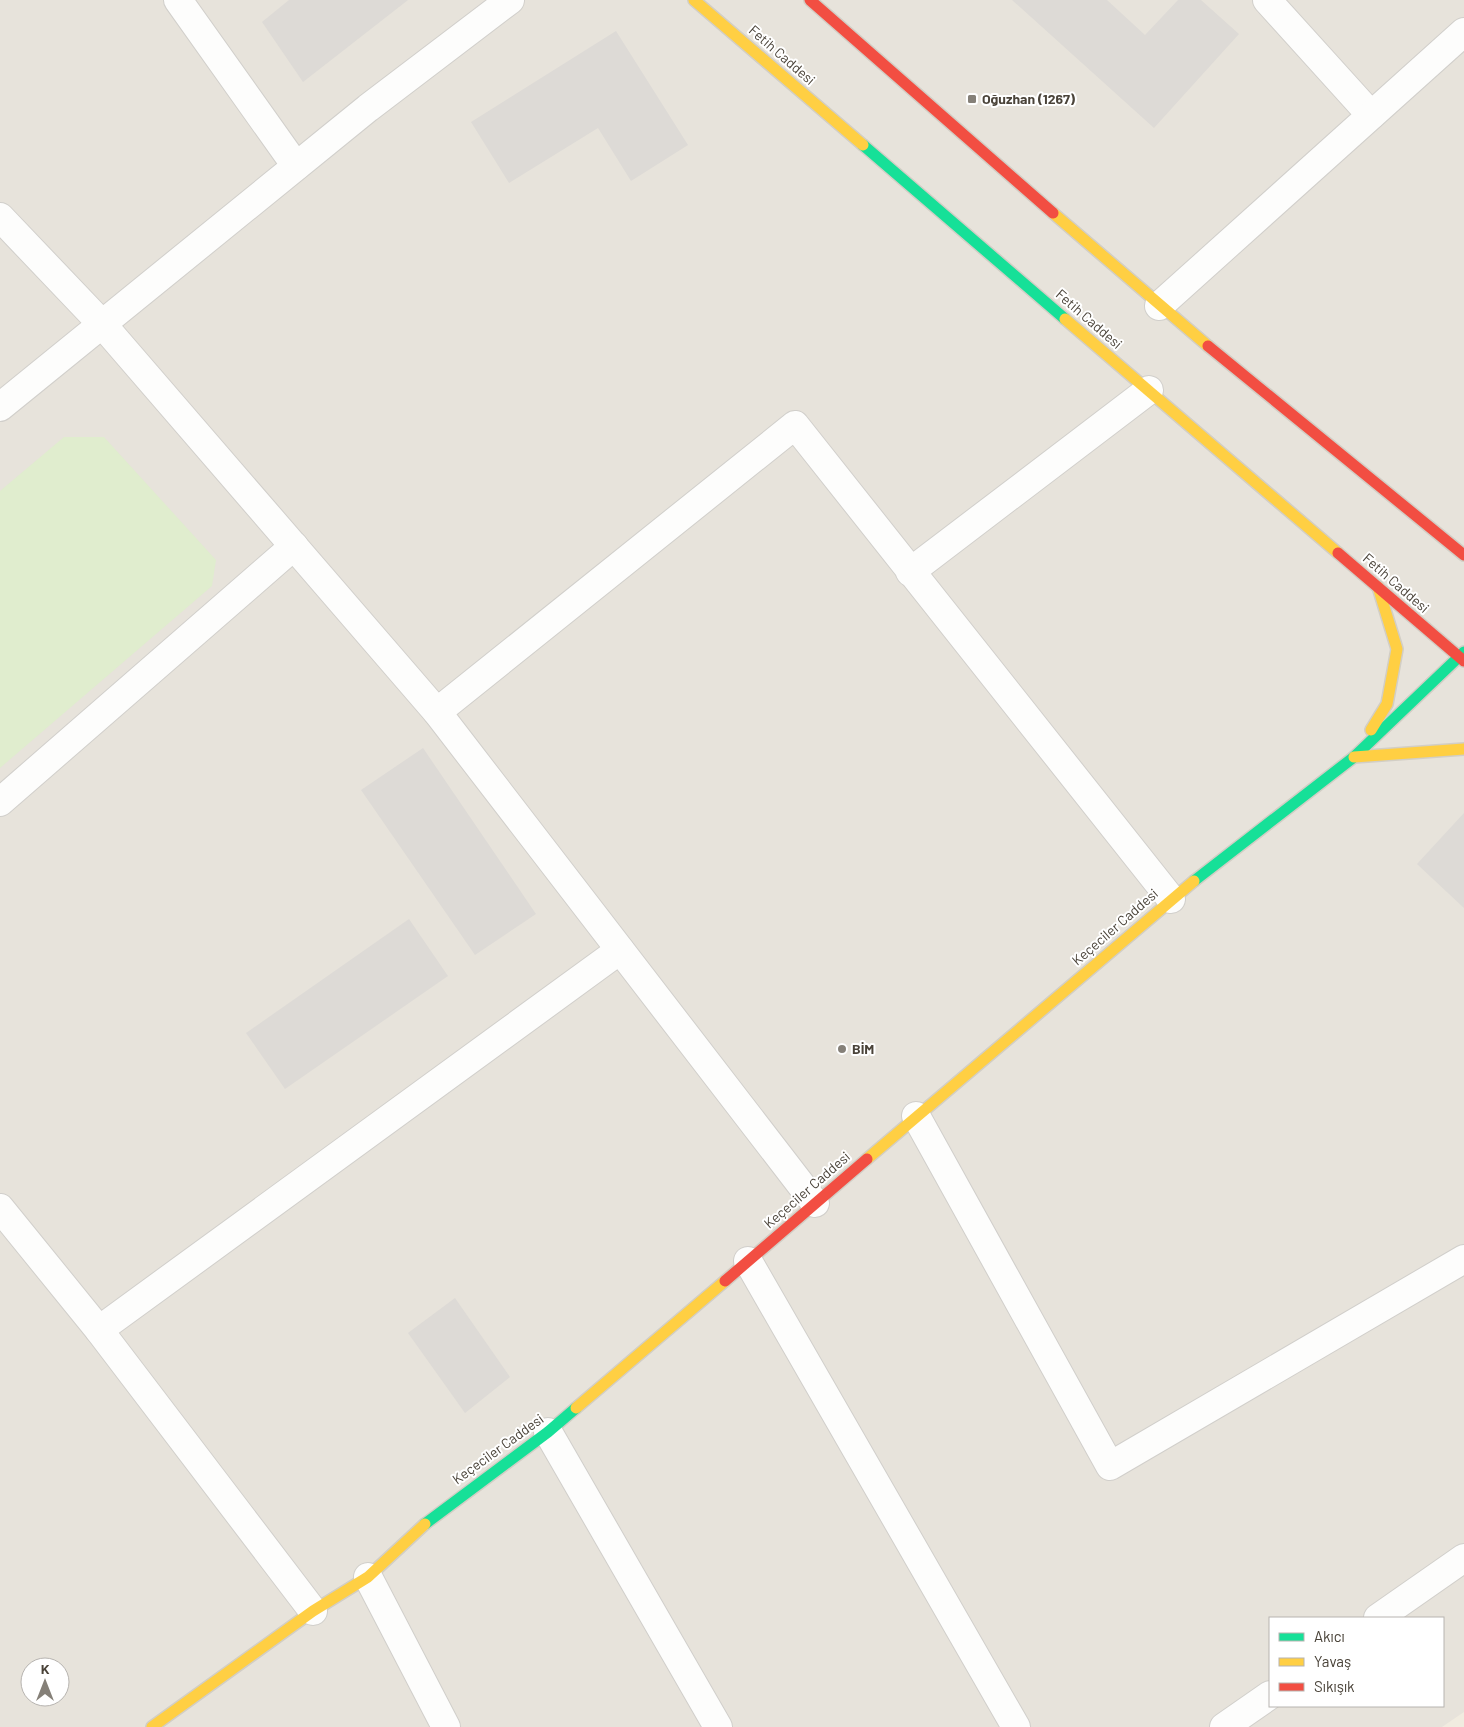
<svg xmlns="http://www.w3.org/2000/svg" width="1464" height="1727" font-family="Barlow,sans-serif">
  <style>
    .residential { fill: #e7e3db; fill-rule: evenodd }
    .education { fill: #f1ece0 }
    .green { fill: #e0edce }
    .building { fill: #dddad6 }
    .lines { fill: none; stroke-linecap: round; stroke-linejoin: round }
    .street-casing { stroke: #d1cfcb; stroke-width: 30 }
    .fast-casing { stroke: #d2cec5; stroke-width: 14 }
    .slow-casing { stroke: #d2cec5; stroke-width: 14 }
    .jam-casing { stroke: #d2cec5; stroke-width: 14 }
    .street { stroke: #fdfdfc; stroke-width: 28 }
    .fast { stroke: #16e098; stroke-width: 11 }
    .slow { stroke: #ffcf43; stroke-width: 11 }
    .jam { stroke: #f24e42; stroke-width: 11 }
    .poi-dot { fill: #858078; stroke: #fff; stroke-width: 2 }
    .labels { text-anchor: middle; stroke-width: 4; stroke-linejoin: round; paint-order: stroke }
    .street-label { font-size: 14px; fill: #4a4339; stroke: #fff }
    .poi-label { font-size: 14px; font-weight: bold; fill: #4a4339; stroke: #fff; text-anchor: start }
  </style>
  <rect width="100%" height="100%" fill="#f3f1ee"/>
  <!-- residential -->
  <path class="residential" d="M0,0H1464V1727H0ZM1270,1618H1443V1706H1270ZM30,1667H60V1697H30Z"/>
  <!-- education -->
  <polygon class="education" points="1464,1712 1464,1727 1442,1727"/>
  <!-- green -->
  <polygon class="green" points="64,437 104,437 216,560 212,586 0,768 0,491"/>
  <!-- building -->
  <g class="building">
    <polygon points="289,0 408,0 303,82 262,22"/>
    <polygon points="1012,0 1107,0 1145,35 1178,0 1201,0 1239,34 1154,128"/>
    <polygon points="616,31 688,145 631,181 598,128 509,183 471,122"/>
    <polygon points="423,748 536,914 475,955 361,790"/>
    <polygon points="1464,813 1464,908 1417,864"/>
    <polygon points="409,919 448,976 285,1089 246,1033"/>
    <polygon points="455,1298 510,1377 465,1413 408,1333"/>
  </g>
  <g class="lines">
    <!-- street casing -->
    <g class="street-casing">
      <g id="street">
        <polyline points="178,0 296,166"/>
        <polyline points="1267,0 1371,115"/>
        <polyline points="0,217 102,324 437,712 815,1203"/>
        <polyline points="1159,306 1464,32"/>
        <polyline points="0,407 368,108 510,0"/>
        <polyline points="910,572 1149,390"/>
        <polyline points="437,712 795,425 1171,899"/>
        <polyline points="0,802 294,546"/>
        <polyline points="916,1116 1110,1466 1464,1259"/>
        <polyline points="0,1208 99,1330 313,1611"/>
        <polyline points="748,1261 1016,1727"/>
        <polyline points="99,1330 620,950"/>
        <polyline points="548,1432 718,1727"/>
        <polyline points="368,1577 446,1727"/>
        <polyline points="1378,1618 1464,1558"/>
        <polyline points="1224,1727 1270,1695"/>
      </g>
    </g>
    <!-- fast casing -->
    <g class="fast-casing">
      <g id="fast">
        <polyline points="863,145 1065,319"/>
        <polyline points="1194,881 1354,757 1464,652"/>
        <polyline points="425,1524 548,1432 576,1408"/>
      </g>
    </g>
    <!-- slow casing -->
    <g class="slow-casing">
      <g id="slow">
        <polyline points="694,0 863,145"/>
        <polyline points="1053,213 1208,346"/>
        <polyline points="1065,319 1338,553"/>
        <polyline points="1371,730 1387,704 1397,649 1378,587"/>
        <polyline points="1354,757 1464,749"/>
        <polyline points="867,1159 1194,881"/>
        <polyline points="576,1408 725,1281"/>
        <polyline points="152,1727 313,1611 368,1577 425,1524"/>
      </g>
    </g>
    <!-- jam casing -->
    <g class="jam-casing">
      <g id="jam">
        <polyline points="810,0 1053,213"/>
        <polyline points="1208,346 1464,555"/>
        <polyline points="1338,553 1464,661"/>
        <polyline points="725,1281 867,1159"/>
      </g>
    </g>
    <!-- street -->
    <use href="#street" class="street"/>
    <!-- fast -->
    <use href="#fast" class="fast"/>
    <!-- slow -->
    <use href="#slow" class="slow"/>
    <!-- jam -->
    <use href="#jam" class="jam"/>
  </g>
  <!-- markers -->
  <g class="poi-dot">
    <rect x="967" y="94" width="10" height="10" rx="2.5"/>
    <circle cx="842" cy="1049" r="5"/>
  </g>
  <g class="labels">
    <!-- street labels -->
    <g class="street-label">
      <text transform="translate(782 55) rotate(41)" y="5">Fetih Caddesi</text>
      <text transform="translate(1089 319) rotate(41)" y="5">Fetih Caddesi</text>
      <text transform="translate(1396 583) rotate(41)" y="5">Fetih Caddesi</text>
      <text transform="translate(1115 927) rotate(-41)" y="5">Keçeciler Caddesi</text>
      <text transform="translate(807 1190) rotate(-41)" y="5">Keçeciler Caddesi</text>
      <text transform="translate(498 1449) rotate(-36)" y="5">Keçeciler Caddesi</text>
    </g>
    <!-- poi labels -->
    <g class="poi-label">
      <text x="982" y="104">Oğuzhan (1267)</text>
      <text x="852" y="1054">BİM</text>
    </g>
  </g>
  <!-- legend -->
  <rect x="1269" y="1617" width="175" height="90" fill="#ffffff" stroke="#b7b4b0"/>
  <rect x="1279" y="1633" width="25" height="8" fill="#16e098" stroke="#b7b4b0"/>
  <text x="1314" y="1642" font-size="15" fill="#4a4339">Akıcı</text>
  <rect x="1279" y="1658" width="25" height="8" fill="#ffcf43" stroke="#b7b4b0"/>
  <text x="1314" y="1667" font-size="15" fill="#4a4339">Yavaş</text>
  <rect x="1279" y="1683" width="25" height="8" fill="#f24e42" stroke="#b7b4b0"/>
  <text x="1314" y="1692" font-size="15" fill="#4a4339">Sıkışık</text>
  <!-- north arrow -->
  <g transform="translate(45 1682)"><circle r="24" fill="#ffffff" stroke="#b7b4b0"/>
  <path d="M0-4L9 19L0 12L-9 19Z" fill="#858078"/>
  <text y="-8" font-size="14" font-weight="bold" text-anchor="middle" fill="#4a4339">K</text>
  </g>
</svg>
